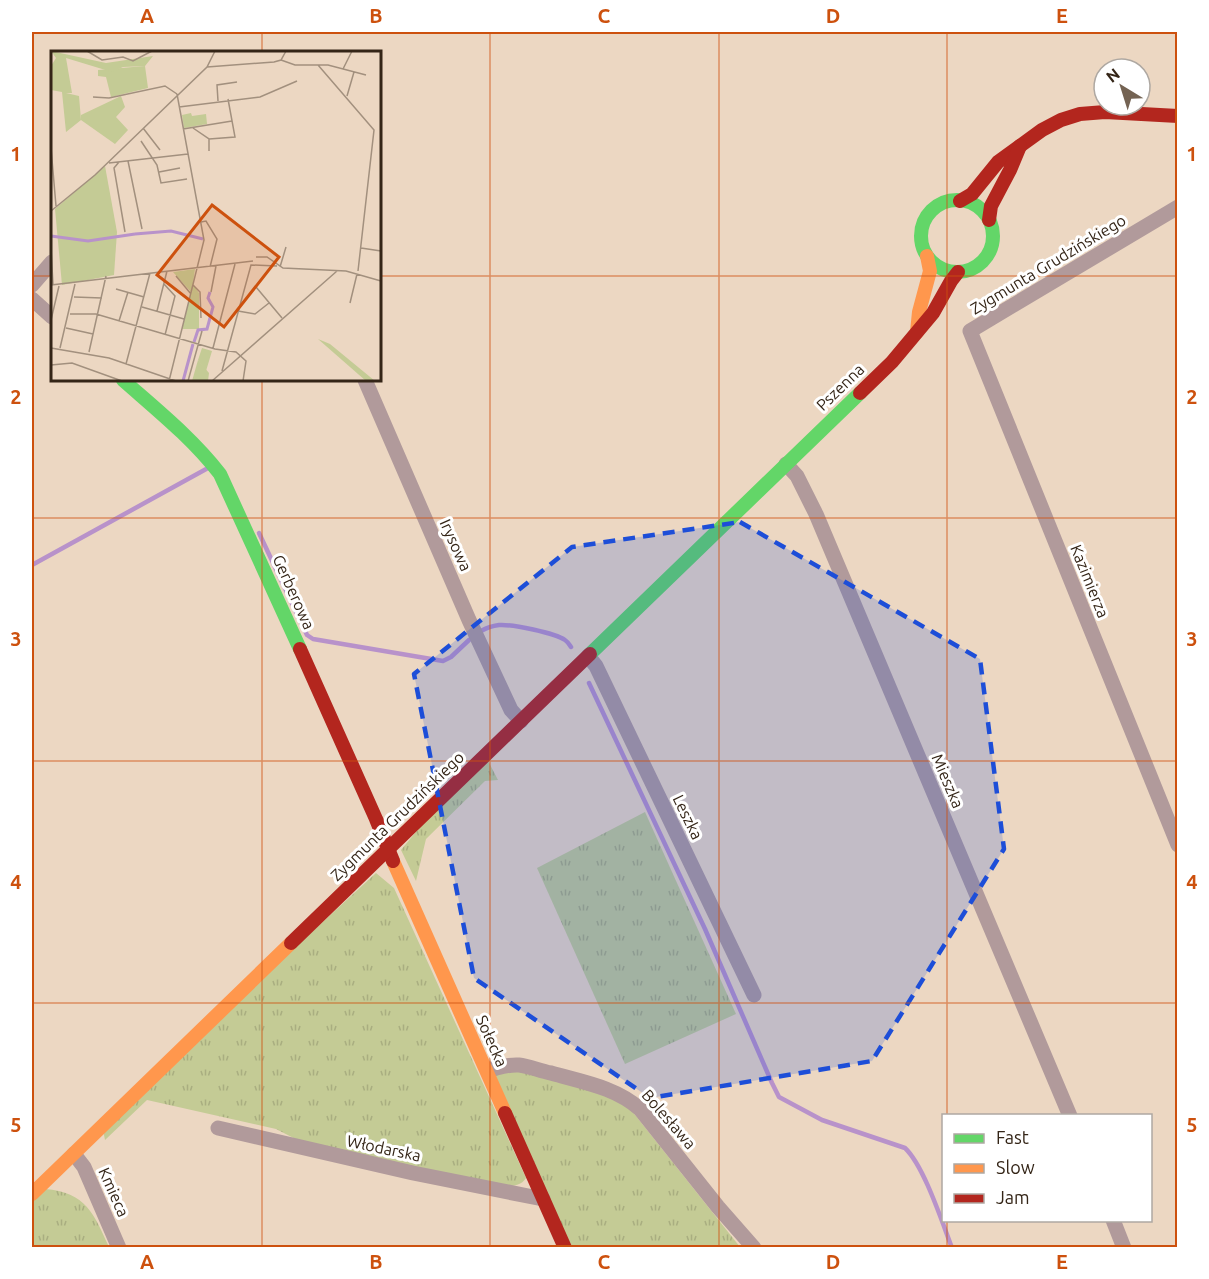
<svg xmlns="http://www.w3.org/2000/svg" width="1209" height="1279" font-family="Ubuntu,sans-serif">
  <style>
    .grass { fill: url(#grass-tufts) }
    .lines { fill: none; stroke-linecap: round; stroke-linejoin: round }
    .stream { stroke: #b892ca; stroke-width: 4.5 }
    .street { stroke: #b19a9b; stroke-width: 15 }
    .fast { stroke: #63d668; stroke-width: 14 }
    .slow { stroke: #ff974d; stroke-width: 14 }
    .jam { stroke: #b3261e; stroke-width: 14 }
    .marked { fill: #1d4ed8; fill-opacity: 0.2; stroke: #1d4ed8; stroke-width: 4.5; stroke-dasharray: 12 8; stroke-linejoin: round }
    .grid { fill: none; stroke: #cd510e; stroke-width: 1.5; stroke-opacity: 0.55 }
    .labels { text-anchor: middle; stroke-width: 6; stroke-linejoin: round; paint-order: stroke }
    .street-label { font-size: 16px; fill: #342517; stroke: #fff }
    .inset-river { fill: none; stroke: #b892ca; stroke-width: 3 }
    .inset-road { fill: none; stroke: #a2907e; stroke-width: 1.5 }
    .view { fill: #cd510e; fill-opacity: 0.15; stroke: #cd510e; stroke-width: 3 }
    .inset-edge { fill: none; stroke: #342517; stroke-width: 3 }
    .neatline { fill: none; stroke: #cd510e; stroke-width: 2 }
    .grid-label { font-size: 20px; text-anchor: middle; font-weight: bold; fill: #cd510e }
  </style>
  <defs>
    <pattern id="grass-tufts" width="24" height="20" patternUnits="userSpaceOnUse" patternTransform="scale(1.5)"><rect width="24" height="20" fill="#c4cb95"/><path d="M3 7l-1-3M5 7V3M7 7l1-3M15 17l-1-3M17 17v-4M19 17l1-3" fill="none" stroke="#a9ae80"/></pattern>
  </defs>
  <rect width="100%" height="100%" fill="#ecd7c2"/>
  <!-- grass -->
  <g class="grass">
    <polygon points="483,751 498,780 485,781 426,839 416,881 401,850"/>
    <polygon points="645,812 736,1014 625,1064 537,868"/>
    <path d="M376,873L394,888L526,1178C521,1186 513,1186 505,1186L315,1149L276,1129L147,1100L105,1140L102,1125Z"/>
    <polygon points="518,1069 611,1096 632,1111 740,1247 570,1247 493,1073"/>
    <path d="M45,1189C86,1192 94,1214 109,1247H32V1194Z"/>
  </g>
  <g class="lines">
    <!-- stream -->
    <g class="stream">
      <polyline points="259,533 307,635 313,639 443,661 451,657 469,640"/>
      <polyline points="32,565 208,468"/>
      <path d="M481,631C488,627 492,626 499,625C512,624 555,633 565,640C568,642 569,644 571,647"/>
      <path d="M589,683L705,929L772,1083L779,1097L822,1120L905,1148C924,1166 942,1222 952,1248"/>
    </g>
    <!-- street -->
    <g class="street">
      <polyline points="1178,207 970,331 1178,845"/>
      <polyline points="32,285 52,262"/>
      <polyline points="32,299 52,317"/>
      <polyline points="365,380 469,620 511,710 521,721"/>
      <polyline points="786,464 797,476 816,514 1070,1116"/>
      <polyline points="588,656 596,666 754,995"/>
      <path d="M487,1070C498,1068 508,1064 519,1065C529,1066 540,1071 551,1073C582,1082 615,1087 640,1109L718,1207L754,1248"/>
      <polyline points="218,1128 413,1173 543,1199"/>
      <polyline points="74,1154 84,1167 119,1248"/>
      <polyline points="1113,1220 1124,1248"/>
    </g>
    <!-- fast -->
    <g class="fast">
      <circle cx="957" cy="236" r="36"/>
      <path d="M123,380C157,410 192,438 220,474L300,649"/>
      <polyline points="590,654 860,393"/>
    </g>
    <!-- slow -->
    <g class="slow">
      <polyline points="917,332 919,312 930,271 927,256"/>
      <polyline points="393,861 505,1113"/>
      <polyline points="32,1194 291,943"/>
    </g>
    <!-- jam -->
    <g class="jam">
      <polyline points="960,201 972,194 998,162 1042,130 1061,120 1080,114 1105,112 1178,116"/>
      <polyline points="989,220 991,206 1010,170 1020,146"/>
      <polyline points="860,393 892,362 933,313 951,281 958,272"/>
      <polyline points="300,649 376,819 393,861"/>
      <polyline points="291,943 590,654"/>
      <polyline points="505,1113 565,1248"/>
    </g>
  </g>
  <!-- marked area -->
  <path class="marked" d="M740,522L980,659L1004,849L872,1061L650,1098L474,978L414,674L572,547Z"/>
  <!-- grid -->
  <path class="grid" d="M262,32V52M490,32V1248M719,32V1248M947,32V1116M32,276H52M380,276H1178M262,380V1248M32,518H1178M32,761H1178M32,1003H1178M947,1220V1248"/>
  <g class="labels">
    <!-- street labels -->
    <g class="street-label">
      <text transform="translate(1048 264) rotate(-31)" y="6">Zygmunta Grudzińskiego</text>
      <text transform="translate(840 387) rotate(-44)" y="6">Pszenna</text>
      <text transform="translate(456 545) rotate(66)" y="6">Irysowa</text>
      <text transform="translate(1090 581) rotate(68)" y="6">Kazimierza</text>
      <text transform="translate(294 592) rotate(66)" y="6">Gerberowa</text>
      <text transform="translate(948 781) rotate(67)" y="6">Mieszka</text>
      <text transform="translate(397 816) rotate(-44)" y="6">Zygmunta Grudzińskiego</text>
      <text transform="translate(688 817) rotate(64)" y="6">Leszka</text>
      <text transform="translate(492 1041) rotate(66)" y="6">Sołecka</text>
      <text transform="translate(669 1119) rotate(49)" y="6">Bolesława</text>
      <text transform="translate(384 1148) rotate(12)" y="6">Włodarska</text>
      <text transform="translate(114 1192) rotate(66)" y="6">Kmieca</text>
    </g>
  </g>
  <!-- overview -->
  <g transform="translate(51 51)">
    <rect width="330" height="330" fill="#ecd7c2"/>
    <path d="M94,15L97,37L60,46L55,26L47,25V19ZM140,62L141,65L155,63L156,73L133,77L131,64ZM144,218L142,233L148,242V278H131L140,241L122,221ZM267,288L279,293L324,330H315ZM147,309L158,322L157,330H141Z" fill="#c4cb95"/>
    <path d="M0,0L55,12L102,5L94,15L72,16L61,21L15,7L21,42H15L28,45L30,69L15,81L11,41L0,39V15L5,7ZM151,297L161,300L155,320L147,309Z" fill="#c4cb95"/>
    <path d="M70,45L74,56L65,66L77,79L64,93L30,69V64Z" fill="#c4cb95"/>
    <path d="M54,115L66,181L63,224L11,234L4,158Z" fill="#c4cb95"/>
    <path class="inset-river" d="M84,183L120,180L152,188M0,185L37,190L84,183M143,291L147,279L156,278L162,256L157,247L159,241M132,330L142,293"/>
    <path class="inset-road" d="M36,0L51,9L72,6L82,10L101,0M230,9L244,14H277L315,24M267,14L323,79L307,220M156,16L223,11L230,9L235,0M292,18L301,0M296,45L303,21M42,46L58,47L114,35L126,43M167,50L166,34L186,31M128,56L209,46L246,30M92,77L109,99M142,77L158,88V100M132,78L181,70M158,88L184,86L177,48M90,90L106,114L110,132L136,128M0,97L5,155M77,110L91,178M68,111L63,117L74,181M58,112L137,103M108,121L129,117M0,160L44,124L156,16L164,0M150,171L155,170L166,188L159,216M0,197L2,234M310,197L330,200M205,206H216L232,217L295,220L330,230M229,216L235,196M125,225L140,243M113,233L124,245L114,284M0,234L202,210M142,234L149,241L150,267M205,236L231,267M65,238L93,246M160,241L165,215M23,246L51,247M299,252L306,223M91,256L133,268M106,260L116,220M187,260L204,263L218,252M19,263H45L164,298L185,301L195,310L192,330M0,269L8,235M68,270L77,241M15,277L42,283M0,297L58,307L125,330M9,297L24,233M162,297L184,213M38,301L55,225M75,313L99,222M0,314L21,312L71,330M171,320L200,214L226,215M118,330L153,189L126,43M137,330L151,280M161,330L286,220"/>
    <path class="view" d="M161,154L228,206L173,276L106,224Z"/>
    <rect width="330" height="330" class="inset-edge"/>
  </g>
  <!-- border -->
  <rect width="1209" height="1279" fill="none" stroke="#ffffff" stroke-width="66"/>
  <!-- legend -->
  <rect x="942" y="1114" width="210" height="108" fill="#ffffff" stroke="#aea8a2" stroke-width="1.5"/>
  <rect x="954" y="1134" width="30" height="9" fill="#63d668" stroke="#aea8a2" stroke-width="1.5"/>
  <text x="996" y="1144" font-size="18" fill="#342517">Fast</text>
  <rect x="954" y="1164" width="30" height="9" fill="#ff974d" stroke="#aea8a2" stroke-width="1.5"/>
  <text x="996" y="1174" font-size="18" fill="#342517">Slow</text>
  <rect x="954" y="1194" width="30" height="9" fill="#b3261e" stroke="#aea8a2" stroke-width="1.5"/>
  <text x="996" y="1204" font-size="18" fill="#342517">Jam</text>
  <!-- north arrow -->
  <g transform="translate(1122 87) rotate(322)"><circle r="28" fill="#ffffff" stroke="#aea8a2" stroke-width="1.5"/>
  <path d="M0-4.5L10 22L0 15L-10 22Z" fill="#746353"/>
  <text y="-9" font-size="16" font-weight="bold" text-anchor="middle" fill="#342517">N</text>
  </g>
  <rect x="33" y="33" width="1143" height="1213" class="neatline"/>
  <g class="grid-label">
    <text x="147" y="23">A</text>
    <text x="376" y="23">B</text>
    <text x="604" y="23">C</text>
    <text x="833" y="23">D</text>
    <text x="1062" y="23">E</text>
    <text x="16" y="161">1</text>
    <text x="1192" y="161">1</text>
    <text x="16" y="404">2</text>
    <text x="1192" y="404">2</text>
    <text x="16" y="646">3</text>
    <text x="1192" y="646">3</text>
    <text x="16" y="889">4</text>
    <text x="1192" y="889">4</text>
    <text x="16" y="1132">5</text>
    <text x="1192" y="1132">5</text>
    <text x="147" y="1269">A</text>
    <text x="376" y="1269">B</text>
    <text x="604" y="1269">C</text>
    <text x="833" y="1269">D</text>
    <text x="1062" y="1269">E</text>
  </g>
</svg>
